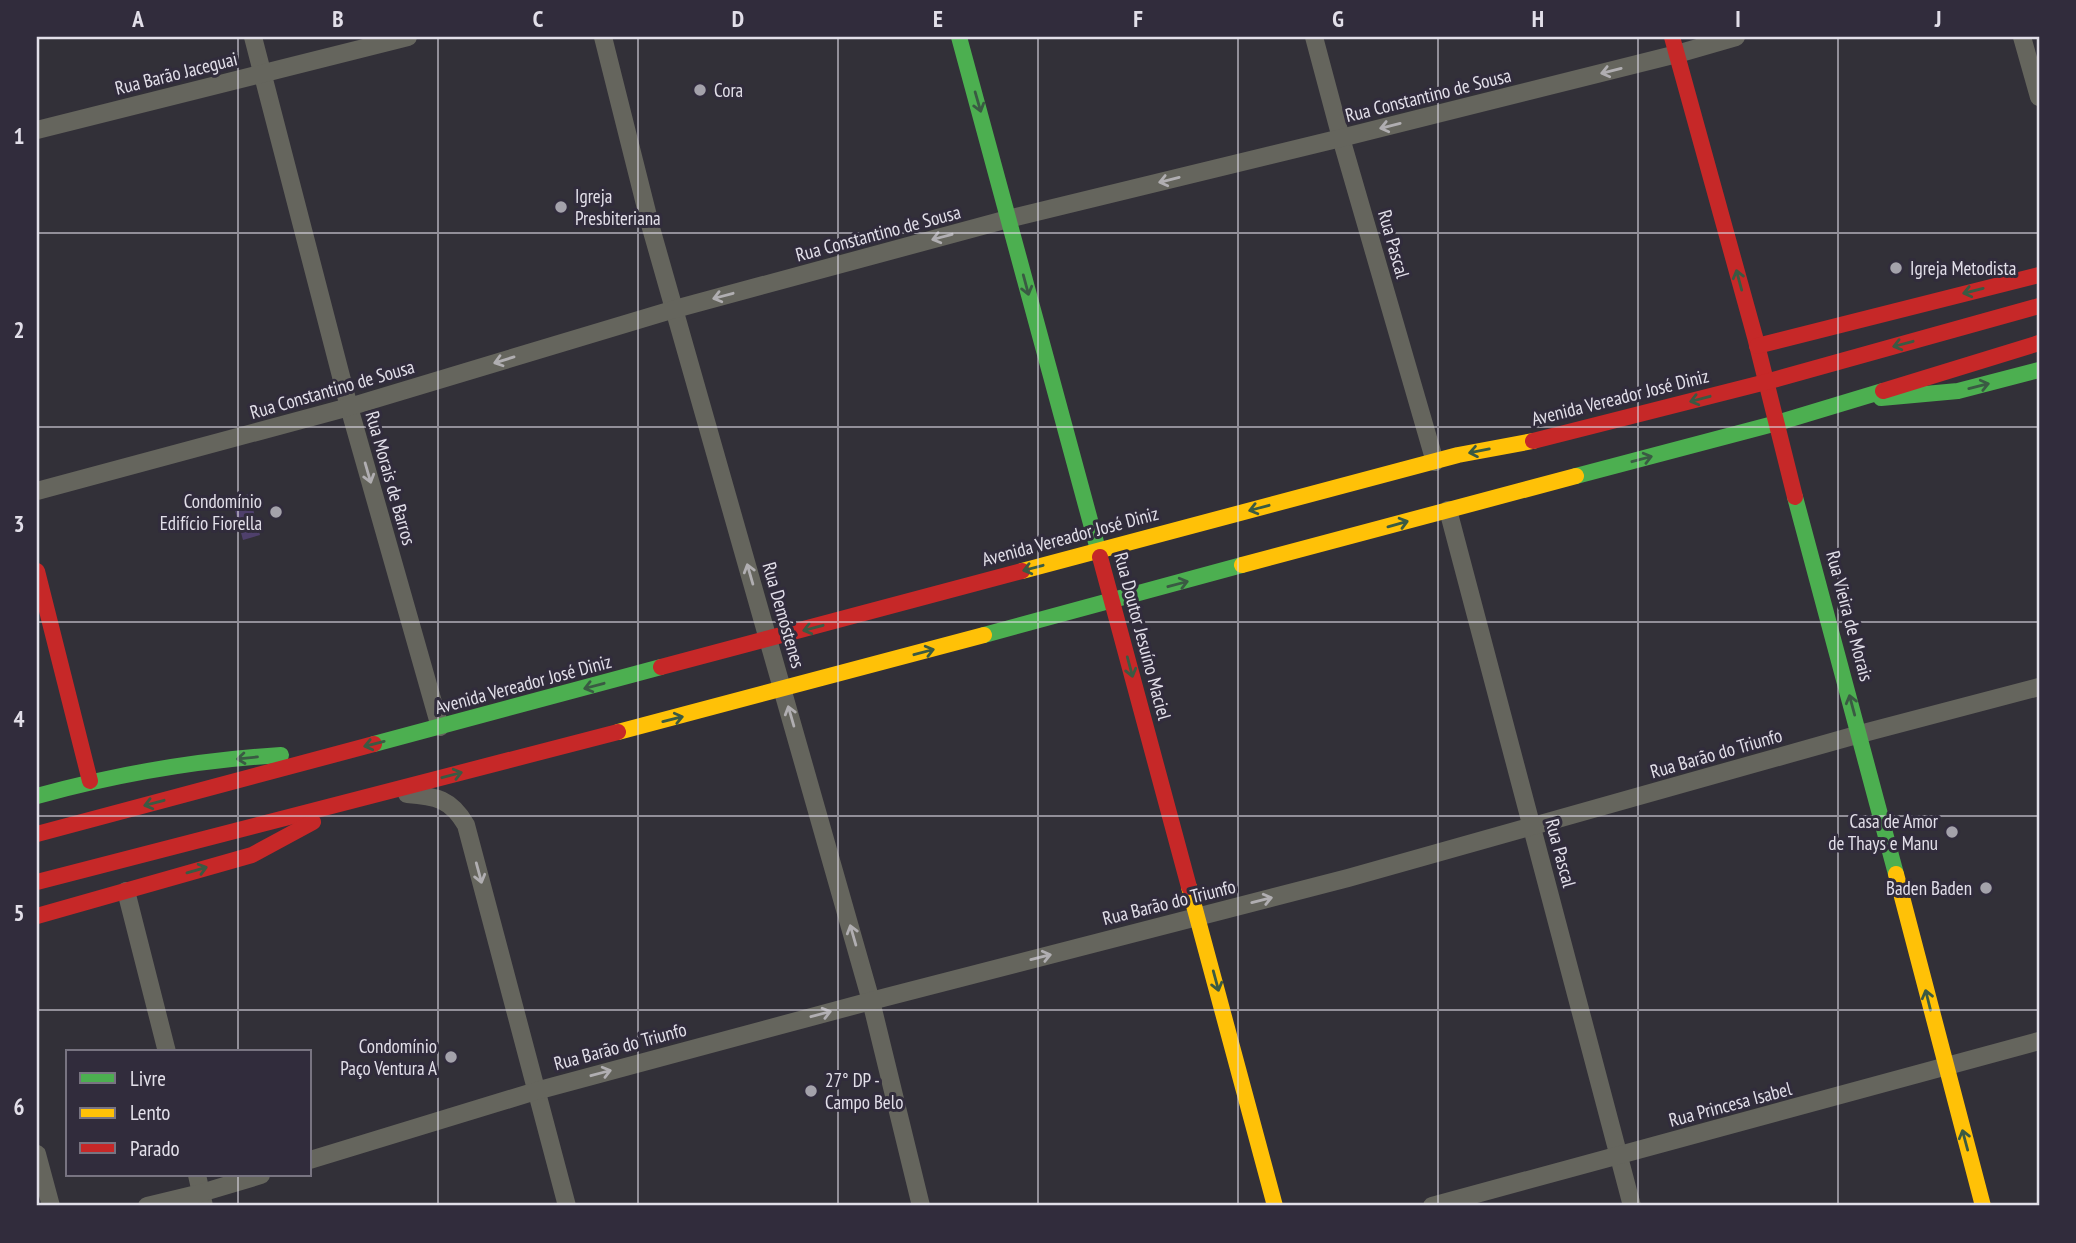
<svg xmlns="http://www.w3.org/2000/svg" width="2076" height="1243" font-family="'PT Sans Narrow',sans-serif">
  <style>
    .pitch { fill: #4f406c }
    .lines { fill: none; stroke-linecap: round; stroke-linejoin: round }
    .street { stroke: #65655d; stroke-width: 18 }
    .fast { stroke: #4caf50; stroke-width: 16 }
    .slow { stroke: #ffc107; stroke-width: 16 }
    .jam { stroke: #c62828; stroke-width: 16 }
    .oneway { stroke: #b0aeb1 }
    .oneway2 { stroke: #3a5a43 }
    .grid { fill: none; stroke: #e2dfe9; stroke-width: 2; stroke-opacity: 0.55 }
    .poi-dot { fill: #a4a2ab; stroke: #312c3c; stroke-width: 2.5 }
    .labels { text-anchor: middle; stroke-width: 6; stroke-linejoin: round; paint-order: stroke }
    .street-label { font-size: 19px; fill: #e2dfe9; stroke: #312c3c }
    .poi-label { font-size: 19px; fill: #e2dfe9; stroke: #312c3c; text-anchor: start }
    .neatline { fill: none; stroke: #e2dfe9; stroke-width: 2.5 }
    .grid-label { font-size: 23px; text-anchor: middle; font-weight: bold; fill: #e2dfe9 }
  </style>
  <rect width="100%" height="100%" fill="#323038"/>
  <!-- pitch -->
  <polygon class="pitch" points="249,494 260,535 243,540 232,499"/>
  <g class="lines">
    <!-- street -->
    <g class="street">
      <polyline points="253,37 349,407 440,727"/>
      <polyline points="603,37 651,228 871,1001 921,1206"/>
      <polyline points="1314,37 1341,138 1435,462"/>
      <polyline points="2022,37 2039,97"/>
      <polyline points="37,130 408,37"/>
      <polyline points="37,491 349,407 675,309 1008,219 1341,138 1677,54 1736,37"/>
      <polyline points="1448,510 1632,1206"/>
      <path d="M407,794C436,796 451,799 466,825L567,1206"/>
      <polyline points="126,891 167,1052"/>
      <polyline points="37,1154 51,1206"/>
      <polyline points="310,1160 536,1091 871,1001 1348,878 1860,734 2039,687"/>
      <polyline points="197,1175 204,1206"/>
      <polyline points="147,1206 201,1193 261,1175"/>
      <polyline points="1432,1206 2039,1041"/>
    </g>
    <!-- fast -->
    <g class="fast">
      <polyline points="959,37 1100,557"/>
      <polyline points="1881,398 1958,391 2039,370"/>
      <polyline points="1576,476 1777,423 1883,391"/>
      <polyline points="1795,497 1896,874"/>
      <polyline points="984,635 1242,565"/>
      <polyline points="374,744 661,667"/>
      <path d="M37,796C117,774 198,760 281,755"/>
    </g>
    <!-- slow -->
    <g class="slow">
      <polyline points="1242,565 1576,476"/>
      <polyline points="1022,571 1458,455 1533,441"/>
      <polyline points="618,732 984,635"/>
      <polyline points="1896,874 1983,1206"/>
      <polyline points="1189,887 1275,1206"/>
    </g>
    <!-- jam -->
    <g class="jam">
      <polyline points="1672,37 1755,337 1795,497"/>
      <polyline points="1757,346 2039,275"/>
      <polyline points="1883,391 2039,343"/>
      <polyline points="1533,441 1766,382 2039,306"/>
      <polyline points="1100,557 1189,887"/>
      <polyline points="37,571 90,781"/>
      <polyline points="661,667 1022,571"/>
      <polyline points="37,834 374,744"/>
      <polyline points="37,882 618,732"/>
      <polyline points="37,916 252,855 313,822"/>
    </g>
  </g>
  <!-- one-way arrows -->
  <defs><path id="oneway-shaft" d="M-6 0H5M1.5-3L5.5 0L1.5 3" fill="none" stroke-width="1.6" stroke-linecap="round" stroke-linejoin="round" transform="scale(1.75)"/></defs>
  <g class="oneway">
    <use href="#oneway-shaft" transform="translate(1611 71) rotate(166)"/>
    <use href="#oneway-shaft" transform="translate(1390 126) rotate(166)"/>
    <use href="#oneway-shaft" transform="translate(1169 180) rotate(166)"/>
    <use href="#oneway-shaft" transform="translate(942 237) rotate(165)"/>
    <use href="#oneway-shaft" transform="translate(723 296) rotate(165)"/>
    <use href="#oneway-shaft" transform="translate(504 360) rotate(163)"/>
    <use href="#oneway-shaft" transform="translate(368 473) rotate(74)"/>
    <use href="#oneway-shaft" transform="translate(750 574) rotate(-106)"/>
    <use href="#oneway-shaft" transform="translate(791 716) rotate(-106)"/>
    <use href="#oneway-shaft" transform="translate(479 873) rotate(75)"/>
    <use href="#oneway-shaft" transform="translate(1262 900) rotate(-14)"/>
    <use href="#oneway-shaft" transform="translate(853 935) rotate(-106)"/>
    <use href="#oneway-shaft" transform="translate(1041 957) rotate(-14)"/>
    <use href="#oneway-shaft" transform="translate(821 1014) rotate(-15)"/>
    <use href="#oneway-shaft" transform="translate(601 1073) rotate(-15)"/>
  </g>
  <g class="oneway2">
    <use href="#oneway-shaft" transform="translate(978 102) rotate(74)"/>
    <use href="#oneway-shaft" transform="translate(1739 280) rotate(-105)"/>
    <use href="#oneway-shaft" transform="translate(1026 285) rotate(75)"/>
    <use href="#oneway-shaft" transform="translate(1973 291) rotate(166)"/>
    <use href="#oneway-shaft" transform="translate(1903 344) rotate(165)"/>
    <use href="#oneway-shaft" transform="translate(1979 386) rotate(-14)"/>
    <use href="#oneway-shaft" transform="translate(1700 399) rotate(165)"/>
    <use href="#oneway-shaft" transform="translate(1479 451) rotate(169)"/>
    <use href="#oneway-shaft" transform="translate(1642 459) rotate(-15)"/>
    <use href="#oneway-shaft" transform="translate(1259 508) rotate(165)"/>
    <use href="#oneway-shaft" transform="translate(1398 524) rotate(-16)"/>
    <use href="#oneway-shaft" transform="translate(1033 568) rotate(165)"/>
    <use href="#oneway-shaft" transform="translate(1178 584) rotate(-15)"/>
    <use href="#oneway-shaft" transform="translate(813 628) rotate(165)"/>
    <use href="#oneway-shaft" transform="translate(924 652) rotate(-15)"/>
    <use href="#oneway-shaft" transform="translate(1130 667) rotate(75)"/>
    <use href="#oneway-shaft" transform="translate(594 686) rotate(165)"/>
    <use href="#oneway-shaft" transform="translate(1852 705) rotate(-105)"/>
    <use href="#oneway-shaft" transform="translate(673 719) rotate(-14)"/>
    <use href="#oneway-shaft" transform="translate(374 744) rotate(166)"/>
    <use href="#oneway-shaft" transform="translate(247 758) rotate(174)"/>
    <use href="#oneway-shaft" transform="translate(452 775) rotate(-15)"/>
    <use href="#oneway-shaft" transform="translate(154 803) rotate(165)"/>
    <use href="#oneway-shaft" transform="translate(197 870) rotate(-16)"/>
    <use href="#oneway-shaft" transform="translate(1216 981) rotate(75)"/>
    <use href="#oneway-shaft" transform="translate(1928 1000) rotate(-104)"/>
    <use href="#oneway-shaft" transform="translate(1965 1140) rotate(-105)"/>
  </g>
  <!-- grid -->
  <path class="grid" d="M238,37V1052M438,37V1206M638,37V1206M838,37V1206M1038,37V1206M1238,37V1206M1438,37V1206M1638,37V1206M1838,37V1206M37,233H2039M37,427H2039M37,622H2039M37,816H2039M37,1010H2039M238,1175V1206"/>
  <!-- markers -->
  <g class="poi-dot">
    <circle cx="700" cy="90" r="7"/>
    <circle cx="561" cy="207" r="7"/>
    <circle cx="1896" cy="268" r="7"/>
    <circle cx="276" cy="512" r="7"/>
    <circle cx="1952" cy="832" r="7"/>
    <circle cx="1986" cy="888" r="7"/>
    <circle cx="451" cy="1057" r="7"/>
    <circle cx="811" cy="1091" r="7"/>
  </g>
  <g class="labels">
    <!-- street labels -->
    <g class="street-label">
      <text transform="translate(176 73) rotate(-14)" y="7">Rua Barão Jaceguai</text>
      <text transform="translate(1428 95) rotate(-14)" y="7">Rua Constantino de Sousa</text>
      <text transform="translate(878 233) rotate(-15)" y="7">Rua Constantino de Sousa</text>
      <text transform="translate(1394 244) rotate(74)" y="7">Rua Pascal</text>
      <text transform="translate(332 389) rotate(-16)" y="7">Rua Constantino de Sousa</text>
      <text transform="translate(1620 397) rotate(-14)" y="7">Avenida Vereador José Diniz</text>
      <text transform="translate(391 478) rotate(74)" y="7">Rua Morais de Barros</text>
      <text transform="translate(1070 536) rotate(-15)" y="7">Avenida Vereador José Diniz</text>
      <text transform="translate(784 615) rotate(74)" y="7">Rua Demóstenes</text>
      <text transform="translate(1850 616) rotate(75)" y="7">Rua Vieira de Morais</text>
      <text transform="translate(1143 636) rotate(75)" y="7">Rua Doutor Jesuíno Maciel</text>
      <text transform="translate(523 684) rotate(-15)" y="7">Avenida Vereador José Diniz</text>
      <text transform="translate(1716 753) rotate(-16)" y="7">Rua Barão do Triunfo</text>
      <text transform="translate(1561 853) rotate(75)" y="7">Rua Pascal</text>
      <text transform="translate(1169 902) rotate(-14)" y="7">Rua Barão do Triunfo</text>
      <text transform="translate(620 1046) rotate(-15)" y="7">Rua Barão do Triunfo</text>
      <text transform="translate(1730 1104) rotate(-15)" y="7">Rua Princesa Isabel</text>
    </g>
    <!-- poi labels -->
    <g class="poi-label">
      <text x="714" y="97">Cora</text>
      <text x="575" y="203">Igreja<tspan x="575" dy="22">Presbiteriana</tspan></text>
      <text x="1910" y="275">Igreja Metodista</text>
      <text x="262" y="508" text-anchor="end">Condomínio<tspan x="262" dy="22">Edifício Fiorella</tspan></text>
      <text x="1938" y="828" text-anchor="end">Casa de Amor<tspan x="1938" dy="22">de Thays e Manu</tspan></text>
      <text x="1972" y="895" text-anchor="end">Baden Baden</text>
      <text x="437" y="1053" text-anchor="end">Condomínio<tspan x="437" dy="22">Paço Ventura A</tspan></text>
      <text x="825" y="1087">27° DP -<tspan x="825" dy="22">Campo Belo</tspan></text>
    </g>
  </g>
  <!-- border -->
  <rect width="2076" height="1243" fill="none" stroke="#312c3c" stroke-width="77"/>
  <!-- legend -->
  <rect x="66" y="1050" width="245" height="126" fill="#312c3c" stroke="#787481" stroke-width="2"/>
  <rect x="80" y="1073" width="35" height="10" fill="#4caf50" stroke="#787481" stroke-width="2"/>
  <text x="130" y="1086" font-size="21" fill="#e2dfe9">Livre</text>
  <rect x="80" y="1108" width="35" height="10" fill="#ffc107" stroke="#787481" stroke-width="2"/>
  <text x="130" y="1120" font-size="21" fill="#e2dfe9">Lento</text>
  <rect x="80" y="1143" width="35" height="10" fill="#c62828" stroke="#787481" stroke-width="2"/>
  <text x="130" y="1156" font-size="21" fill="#e2dfe9">Parado</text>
  <rect x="38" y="38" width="2000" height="1166" class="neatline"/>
  <g class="grid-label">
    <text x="138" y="27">A</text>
    <text x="338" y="27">B</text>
    <text x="538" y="27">C</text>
    <text x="738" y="27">D</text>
    <text x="938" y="27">E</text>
    <text x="1138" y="27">F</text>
    <text x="1338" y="27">G</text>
    <text x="1538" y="27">H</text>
    <text x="1738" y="27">I</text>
    <text x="1938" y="27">J</text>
    <text x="19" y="144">1</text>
    <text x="19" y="338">2</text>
    <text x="19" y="532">3</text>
    <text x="19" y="727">4</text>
    <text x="19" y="921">5</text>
    <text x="19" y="1115">6</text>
  </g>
</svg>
